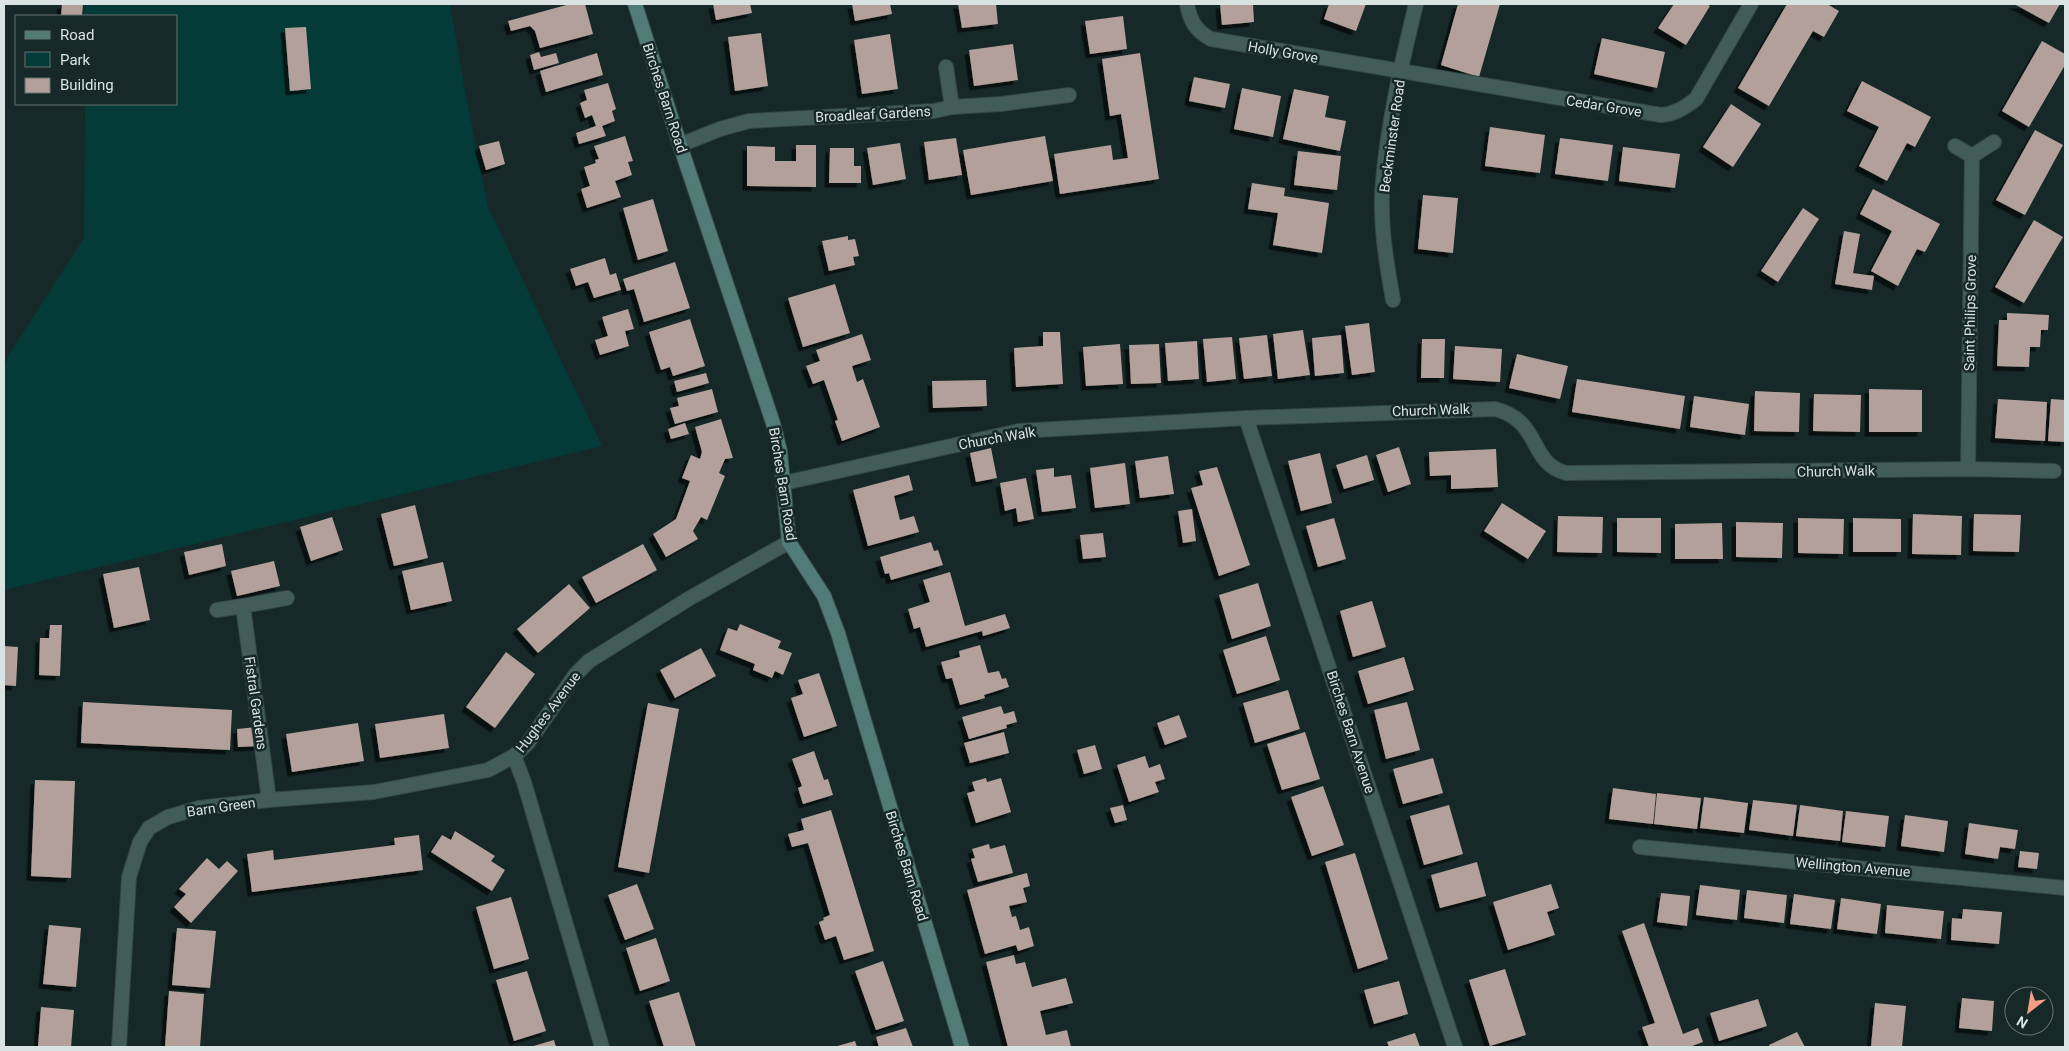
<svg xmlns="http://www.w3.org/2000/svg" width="2069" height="1051" font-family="Roboto,sans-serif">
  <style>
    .green { fill: #043b38 }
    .building { fill: #b3a09a; filter: url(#shadow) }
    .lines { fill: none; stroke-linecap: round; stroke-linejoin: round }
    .minor-casing { stroke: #354645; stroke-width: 16 }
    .secondary-casing { stroke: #354645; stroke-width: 16 }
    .minor { stroke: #425c5a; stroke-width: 14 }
    .secondary { stroke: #517b77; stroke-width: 14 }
    .labels { text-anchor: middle; stroke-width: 5; stroke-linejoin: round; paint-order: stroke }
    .street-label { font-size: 14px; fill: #d8e3e2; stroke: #162827 }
  </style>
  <defs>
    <filter id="shadow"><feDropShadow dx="-4.5" dy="4.5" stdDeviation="0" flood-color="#0009"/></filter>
  </defs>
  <rect width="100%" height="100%" fill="#162827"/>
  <!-- green -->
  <polygon class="green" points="85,4 450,4 465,91 488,207 602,446 4,590 4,368 8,356 84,238 85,104 176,104 176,16 84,16"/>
  <!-- building -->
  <g class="building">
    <polygon points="62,4 83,4 82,16 61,16"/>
    <polygon points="570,4 585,4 593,34 540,48 535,31 530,26 511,31 508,21"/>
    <polygon points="713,4 750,4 752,13 716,20"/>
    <polygon points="852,4 890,4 892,14 855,21"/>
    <polygon points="958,4 996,4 998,24 962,28"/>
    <polygon points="1220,4 1253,4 1254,22 1222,25"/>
    <polygon points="1329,4 1366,4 1356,31 1324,19"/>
    <polygon points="1458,4 1500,4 1479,77 1441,65"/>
    <polygon points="1674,4 1706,4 1710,6 1686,45 1658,28"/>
    <polygon points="1787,4 1827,4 1839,11 1824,37 1813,31 1769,106 1738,88"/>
    <polygon points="2014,4 2060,4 2049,23"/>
    <polygon points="1123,16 1127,49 1090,54 1085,21"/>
    <polygon points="306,27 311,89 290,91 285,28"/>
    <polygon points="761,33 768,86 735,91 728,37"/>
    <polygon points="890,34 898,89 862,94 854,40"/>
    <polygon points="1602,38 1665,52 1657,88 1594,74"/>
    <polygon points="2042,41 2065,54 2065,65 2029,127 2002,111"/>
    <polygon points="1013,44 1018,80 974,86 969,50"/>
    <polygon points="539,52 541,57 556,53 559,63 534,70 530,55"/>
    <polygon points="597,53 603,75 546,92 540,71"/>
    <polygon points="1140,53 1159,179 1060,194 1054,154 1111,145 1113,160 1128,158 1121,114 1110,116 1102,59"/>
    <polygon points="1194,77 1230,84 1225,108 1189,101"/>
    <polygon points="1862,81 1931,117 1915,147 1907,143 1887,181 1859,166 1879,127 1847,111"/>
    <polygon points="608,83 616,109 612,111 615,121 602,126 606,136 579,144 576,133 596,126 592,115 585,118 580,103 587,100 584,90"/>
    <polygon points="1242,88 1281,96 1273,137 1234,129"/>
    <polygon points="1294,89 1329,96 1325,117 1346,121 1340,151 1283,139"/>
    <polygon points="1731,104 1761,124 1733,167 1703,147"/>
    <polygon points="1490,127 1545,135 1540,173 1485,166"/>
    <polygon points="2035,130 2063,145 2025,215 1996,200"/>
    <polygon points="625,136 633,161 628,162 632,175 615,181 621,197 587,208 581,189 590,186 584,167 596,163 595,160 599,159 594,146"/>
    <polygon points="1045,136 1053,181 971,195 963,150"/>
    <polygon points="956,138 962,175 929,180 924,142"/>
    <polygon points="1560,138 1613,145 1608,181 1555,174"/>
    <polygon points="499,141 505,164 486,170 479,146"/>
    <polygon points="900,143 906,179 873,185 867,148"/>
    <polygon points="796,145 816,145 816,187 747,186 747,146 775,147 775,161 796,161"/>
    <polygon points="1623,147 1680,154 1675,188 1619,181"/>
    <polygon points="830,148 854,148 854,166 861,166 861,183 829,183"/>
    <polygon points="1298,151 1341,156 1337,190 1294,185"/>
    <polygon points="1252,183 1285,188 1284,196 1329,203 1322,253 1273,245 1278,213 1248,209"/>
    <polygon points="1873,189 1940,224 1925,252 1917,249 1898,286 1871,271 1892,231 1860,214"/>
    <polygon points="1423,195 1458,198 1453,253 1418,249"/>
    <polygon points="653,199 668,251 638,260 623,208"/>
    <polygon points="1803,208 1819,219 1778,282 1761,271"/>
    <polygon points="2034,220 2063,237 2024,303 1995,287"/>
    <polygon points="1844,231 1860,234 1853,273 1874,276 1872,290 1835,284"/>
    <polygon points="848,236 848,240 855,239 859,256 853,257 855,265 829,271 822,241"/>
    <polygon points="605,258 610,275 616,273 621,290 594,298 588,282 576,286 570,269"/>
    <polygon points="675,262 690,308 644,322 634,289 627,291 623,279"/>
    <polygon points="835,284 850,333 803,347 788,298"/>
    <polygon points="628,309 634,329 625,331 629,346 600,355 595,340 608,336 602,317"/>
    <polygon points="2007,313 2049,315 2048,330 2041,330 2040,347 2030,347 2029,367 1997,366 1999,320 2007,320"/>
    <polygon points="690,319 705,366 673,376 670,367 661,370 649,332"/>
    <polygon points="1369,323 1375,372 1352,375 1345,326"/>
    <polygon points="1303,330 1310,375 1278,379 1273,334"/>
    <polygon points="1043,332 1060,332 1063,384 1016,387 1014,348 1043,346"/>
    <polygon points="862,334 871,360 852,366 857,382 863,379 880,427 842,441 835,421 838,420 824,380 813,384 806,366 820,361 816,350"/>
    <polygon points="1267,335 1272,376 1244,379 1239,338"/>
    <polygon points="1341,335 1344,373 1315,376 1312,338"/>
    <polygon points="1232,337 1236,379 1207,382 1203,339"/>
    <polygon points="1422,339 1445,339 1444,378 1421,378"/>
    <polygon points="1197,341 1199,379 1168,381 1165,343"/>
    <polygon points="1120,344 1123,384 1086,386 1083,347"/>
    <polygon points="1159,344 1161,383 1131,384 1129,345"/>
    <polygon points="1455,346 1502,349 1500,382 1453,379"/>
    <polygon points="1517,354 1568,366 1560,399 1509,388"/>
    <polygon points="706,373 709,383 677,392 674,381"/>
    <polygon points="1577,379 1685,396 1680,429 1572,412"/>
    <polygon points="986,380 987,406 933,408 932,381"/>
    <polygon points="712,389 718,412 675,424 670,408 679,406 677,398"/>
    <polygon points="1869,389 1922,390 1922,432 1869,432"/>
    <polygon points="1755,391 1800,393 1799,432 1754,431"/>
    <polygon points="1814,394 1861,395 1860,432 1813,431"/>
    <polygon points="1694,396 1749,404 1745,435 1690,427"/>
    <polygon points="1998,399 2047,402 2045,441 1995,438"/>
    <polygon points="2051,399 2065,400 2065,442 2048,441"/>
    <polygon points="721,419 733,458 725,459 719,473 725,476 707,520 701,517 693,531 698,539 666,557 653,534 676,519 690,481 682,478 691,455 700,459 702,452 695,427"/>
    <polygon points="685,423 689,434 671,439 668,429"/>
    <polygon points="1399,447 1411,484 1388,492 1376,455"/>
    <polygon points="991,448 997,478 976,482 970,453"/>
    <polygon points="1496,449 1498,487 1451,489 1451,475 1430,476 1429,452"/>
    <polygon points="1320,453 1332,503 1301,511 1288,461"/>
    <polygon points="1367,455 1374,480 1344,489 1336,465"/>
    <polygon points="1168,456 1174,494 1140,498 1135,461"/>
    <polygon points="1125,463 1130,504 1095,508 1090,468"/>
    <polygon points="1217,467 1250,565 1219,576 1191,488 1203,485 1199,471"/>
    <polygon points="1054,468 1054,477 1071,475 1076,508 1042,512 1036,470"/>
    <polygon points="909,475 913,490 894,496 900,520 914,516 919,532 868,546 853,490"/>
    <polygon points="1026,478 1034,519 1018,522 1016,508 1005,511 1000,483"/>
    <polygon points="1502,503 1546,531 1528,559 1484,531"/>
    <polygon points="415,505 428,558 394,566 381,514"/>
    <polygon points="1192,509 1196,541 1183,543 1178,511"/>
    <polygon points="1913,514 1962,516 1961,555 1912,554"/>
    <polygon points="1974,514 2021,515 2019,552 1973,551"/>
    <polygon points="1558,516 1603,517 1602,553 1557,552"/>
    <polygon points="332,517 343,550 311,561 300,527"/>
    <polygon points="1334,518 1346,559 1318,567 1306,526"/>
    <polygon points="1617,518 1661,518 1661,553 1617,552"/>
    <polygon points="1798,518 1844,519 1843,554 1798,553"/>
    <polygon points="1853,518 1901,519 1901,552 1853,552"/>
    <polygon points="1736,522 1783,523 1782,558 1736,557"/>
    <polygon points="1722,523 1723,559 1675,559 1675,524"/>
    <polygon points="1103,533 1106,557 1083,559 1080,535"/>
    <polygon points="931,542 934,551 938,550 943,565 891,580 889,573 885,574 880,557"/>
    <polygon points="222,544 226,566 189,575 184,552"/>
    <polygon points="643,544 657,570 596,603 582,577"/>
    <polygon points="274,561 280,586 237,596 231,571"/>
    <polygon points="443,562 452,601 411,610 402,571"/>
    <polygon points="139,567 150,620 114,628 103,574"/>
    <polygon points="950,572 965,626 1005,614 1010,628 983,636 982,631 926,647 920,627 914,629 908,609 930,602 923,580"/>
    <polygon points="1258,583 1271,626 1232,639 1219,595"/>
    <polygon points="569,584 590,608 538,653 517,629"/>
    <polygon points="1372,601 1386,647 1353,657 1340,611"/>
    <polygon points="740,624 781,641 778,648 792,653 783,675 775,671 772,678 753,670 755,664 720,650 728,628 737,631"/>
    <polygon points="50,625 62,625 60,676 39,675 40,638 49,638"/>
    <polygon points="1266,636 1280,680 1237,694 1223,650"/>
    <polygon points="980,645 988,673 999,671 1002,679 1006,678 1009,687 984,695 985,698 960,705 952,678 946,679 941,662 960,657 959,651"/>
    <polygon points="4,646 18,647 16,686 4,685"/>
    <polygon points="701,648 716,676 675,698 660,670"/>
    <polygon points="506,652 535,674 495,728 466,707"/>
    <polygon points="1404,657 1414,690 1368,704 1358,671"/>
    <polygon points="819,673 837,726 804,737 791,698 803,694 798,680"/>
    <polygon points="1288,690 1300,729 1255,743 1243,703"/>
    <polygon points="83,702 232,710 230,750 81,743"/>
    <polygon points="1407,702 1420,750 1386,759 1374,710"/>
    <polygon points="648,703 679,709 649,873 618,867"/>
    <polygon points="1001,706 1004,714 1014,711 1017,722 1006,725 1007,728 969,739 962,717"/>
    <polygon points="444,714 449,748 380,758 375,724"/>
    <polygon points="1179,715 1187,737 1165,745 1157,723"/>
    <polygon points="358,723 364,761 292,772 286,734"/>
    <polygon points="257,727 259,746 238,747 237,729"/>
    <polygon points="1004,732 1009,753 970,763 964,743"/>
    <polygon points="1305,732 1320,779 1282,790 1267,744"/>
    <polygon points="1095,745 1102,769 1084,774 1077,750"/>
    <polygon points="814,751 824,780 828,779 833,795 803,804 798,788 802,786 792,759"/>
    <polygon points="1145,756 1149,768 1160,764 1165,779 1155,782 1159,792 1129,802 1117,765"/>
    <polygon points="1433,758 1443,793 1403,804 1393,769"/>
    <polygon points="986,778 987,782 1001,778 1011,812 976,823 967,793 975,791 972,782"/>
    <polygon points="35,780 75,781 71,878 31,876"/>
    <polygon points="1323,786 1344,845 1312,856 1291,797"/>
    <polygon points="1613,788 1656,794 1653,824 1609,819"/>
    <polygon points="1657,793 1701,798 1697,829 1654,824"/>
    <polygon points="1704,797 1748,803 1744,833 1700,828"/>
    <polygon points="1753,800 1797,805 1793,836 1749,830"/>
    <polygon points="1123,805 1127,820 1115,823 1110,808"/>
    <polygon points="1449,805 1463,854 1424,865 1410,816"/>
    <polygon points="1800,805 1843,811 1840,841 1796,836"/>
    <polygon points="831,810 874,951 844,960 836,936 825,940 819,922 824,920 823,918 830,915 808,843 792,847 788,834 804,830 801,819"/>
    <polygon points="1846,811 1889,816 1885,847 1842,842"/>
    <polygon points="1905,815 1948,821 1944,852 1901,846"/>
    <polygon points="1969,823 2018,830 2015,849 2000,847 1998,859 1965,854"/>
    <polygon points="455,831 495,856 491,861 505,870 492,891 431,852 442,835 451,840"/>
    <polygon points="419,835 423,870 252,892 247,854 273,850 274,860 395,845 394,838"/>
    <polygon points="989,844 990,849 1005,845 1013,873 978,882 971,859 975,858 972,849"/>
    <polygon points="2020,851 2039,853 2037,869 2018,867"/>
    <polygon points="1355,853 1388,959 1358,969 1325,862"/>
    <polygon points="207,858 219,869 227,861 238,871 191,923 174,907 186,894 179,889"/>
    <polygon points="1477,862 1486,896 1440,908 1431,875"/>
    <polygon points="1027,873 1030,886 1023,888 1027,902 1009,906 1012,917 1016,916 1020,930 1029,927 1034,946 1018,951 1016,945 985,954 967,890"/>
    <polygon points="637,884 654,929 625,940 608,895"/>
    <polygon points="1551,884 1559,908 1547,912 1555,935 1508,950 1493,902"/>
    <polygon points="1700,885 1740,890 1737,920 1696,915"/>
    <polygon points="1747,890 1787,895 1784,923 1744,918"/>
    <polygon points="1661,893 1690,896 1687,926 1657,922"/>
    <polygon points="1794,894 1835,900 1831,929 1790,924"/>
    <polygon points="511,897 529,959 494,969 476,907"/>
    <polygon points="1841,898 1881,904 1877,934 1837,929"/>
    <polygon points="1887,905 1944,911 1941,939 1885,933"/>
    <polygon points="1963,909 2002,912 1999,944 1951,940 1952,918 1962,919"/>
    <polygon points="1644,923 1683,1034 1698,1028 1703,1042 1689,1047 1649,1047 1642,1027 1655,1023 1622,931"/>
    <polygon points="49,925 81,928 76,987 43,984"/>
    <polygon points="177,928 216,931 210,988 172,985"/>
    <polygon points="656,938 670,981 640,991 626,948"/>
    <polygon points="1014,955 1016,964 1025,962 1032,987 1066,978 1073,1003 1040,1011 1046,1035 1067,1030 1071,1047 1008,1047 986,962"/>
    <polygon points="883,961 904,1021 876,1030 855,971"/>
    <polygon points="1505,969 1526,1035 1490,1046 1469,980"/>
    <polygon points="527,971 546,1031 514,1041 496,980"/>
    <polygon points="1399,981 1408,1014 1374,1024 1364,990"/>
    <polygon points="169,991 204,994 200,1047 165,1047"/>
    <polygon points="679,992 696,1047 664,1047 649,1001"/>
    <polygon points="1962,998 1994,1001 1992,1031 1959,1028"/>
    <polygon points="1758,999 1767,1026 1719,1041 1710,1013"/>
    <polygon points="1875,1003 1906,1006 1902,1047 1871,1047"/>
    <polygon points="41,1007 74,1010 71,1047 38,1047"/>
    <polygon points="906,1028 913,1047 879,1047 876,1037"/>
    <polygon points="1797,1032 1805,1047 1770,1047 1769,1045"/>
    <polygon points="1415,1033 1420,1047 1389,1047 1387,1042"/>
    <polygon points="554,1040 556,1047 530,1047"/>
    <polygon points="855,1041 857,1047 834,1047"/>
  </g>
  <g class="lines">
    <!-- minor casing -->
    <g class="minor-casing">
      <g id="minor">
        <path d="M1187,4C1190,21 1196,31 1211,39L1661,115C1675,114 1684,108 1696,99L1751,4"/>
        <polyline points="946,67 952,107"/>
        <polyline points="680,145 720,129 749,121 934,111 952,107 1001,104 1069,95"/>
        <polyline points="1955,146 1972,156 1994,142"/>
        <path d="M1393,300C1386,261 1379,220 1383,181C1388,122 1402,61 1416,4"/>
        <polyline points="1246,418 1455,1047"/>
        <polyline points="1968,469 1972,156"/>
        <path d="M784,483L1019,431L1246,418L1495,409C1542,421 1528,463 1566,473L1968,469L2054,471"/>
        <polyline points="243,606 287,598"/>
        <polyline points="217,610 243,606 269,800"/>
        <polyline points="514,756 524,782 602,1047"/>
        <polyline points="1640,847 2065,888"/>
        <polyline points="119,1047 129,877 140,842 149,828 168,817 199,808 269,800 374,792 488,770 514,756 528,743 575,675 589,661 690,598 789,542"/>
      </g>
    </g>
    <!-- secondary casing -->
    <g class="secondary-casing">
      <polyline id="secondary" points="635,4 680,145 773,423 780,451 789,542 824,596 838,633 962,1047"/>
    </g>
    <!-- minor -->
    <use href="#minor" class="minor"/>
    <!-- secondary -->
    <use href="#secondary" class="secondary"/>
  </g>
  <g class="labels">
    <!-- street labels -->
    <g class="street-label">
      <text transform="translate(1283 52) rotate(10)" y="5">Holly Grove</text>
      <text transform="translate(665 98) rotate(72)" y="5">Birches Barn Road</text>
      <text transform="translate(1604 106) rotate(9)" y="5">Cedar Grove</text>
      <text transform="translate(873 114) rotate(-3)" y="5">Broadleaf Gardens</text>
      <text transform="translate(1392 136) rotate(-82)" y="5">Beckminster Road</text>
      <text transform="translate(1970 313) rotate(-89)" y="5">Saint Philips Grove</text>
      <text transform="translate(1431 410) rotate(-2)" y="5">Church Walk</text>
      <text transform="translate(997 438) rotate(-10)" y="5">Church Walk</text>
      <text transform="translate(1836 471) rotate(-1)" y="5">Church Walk</text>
      <text transform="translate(783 484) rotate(81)" y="5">Birches Barn Road</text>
      <text transform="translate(256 703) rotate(82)" y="5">Fistral Gardens</text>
      <text transform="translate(548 712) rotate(-53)" y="5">Hughes Avenue</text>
      <text transform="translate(1351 732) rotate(72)" y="5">Birches Barn Avenue</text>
      <text transform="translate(221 807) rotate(-8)" y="5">Barn Green</text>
      <text transform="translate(907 866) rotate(73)" y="5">Birches Barn Road</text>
      <text transform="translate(1853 867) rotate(5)" y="5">Wellington Avenue</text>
    </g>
  </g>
  <!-- border -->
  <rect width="2069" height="1051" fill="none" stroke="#d8e3e2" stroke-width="10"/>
  <!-- legend -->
  <rect x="15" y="15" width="162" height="90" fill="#162827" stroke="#647372"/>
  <rect x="25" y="31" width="25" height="8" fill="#517b77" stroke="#647372"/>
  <text x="60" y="40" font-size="15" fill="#d8e3e2">Road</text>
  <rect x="25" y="52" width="25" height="15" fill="#043b38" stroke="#647372"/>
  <text x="60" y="65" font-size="15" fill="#d8e3e2">Park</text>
  <rect x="25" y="78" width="25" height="15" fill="#b3a09a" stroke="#647372"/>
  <text x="60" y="90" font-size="15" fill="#d8e3e2">Building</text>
  <!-- north arrow -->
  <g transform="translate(2029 1011) rotate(211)"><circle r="24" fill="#162827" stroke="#647372"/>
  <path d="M0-4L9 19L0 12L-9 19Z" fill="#f39f84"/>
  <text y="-8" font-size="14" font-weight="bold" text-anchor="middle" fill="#d8e3e2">N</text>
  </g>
</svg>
